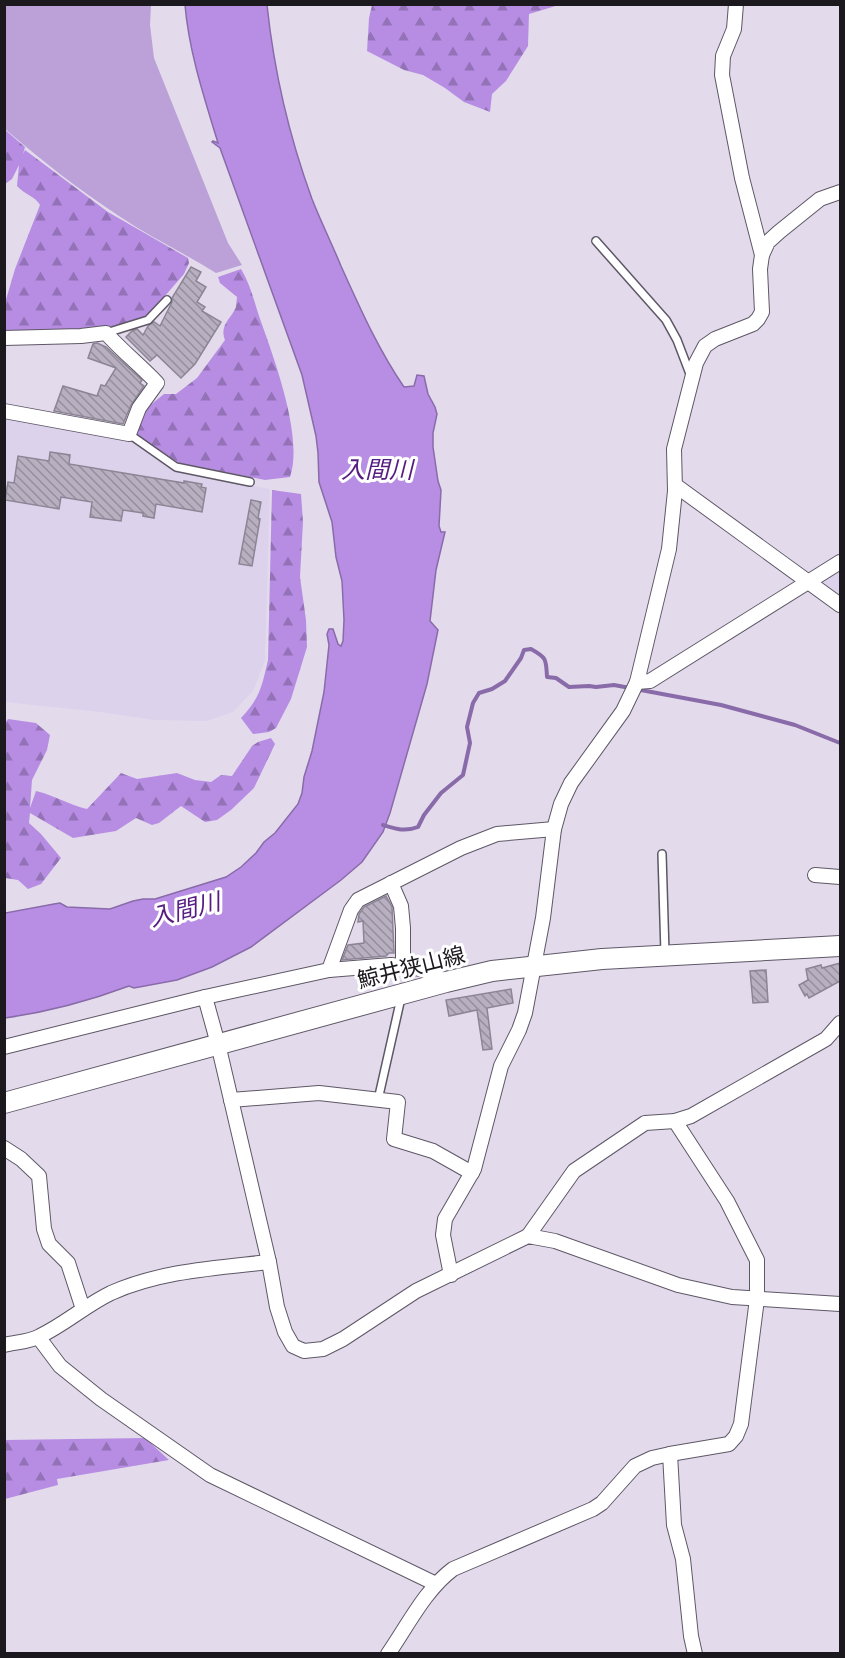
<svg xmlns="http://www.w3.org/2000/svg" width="845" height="1658" font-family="'Space Grotesk','Noto Sans JP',sans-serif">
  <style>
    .built { fill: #ddd2eb }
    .forest { fill: url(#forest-firs) }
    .garden { fill: #bba1d8 }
    .water { fill: #b88ee5; stroke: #896ba9; stroke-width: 1.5 }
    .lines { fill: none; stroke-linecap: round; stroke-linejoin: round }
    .stream { stroke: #896ba9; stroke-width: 4 }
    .building { fill: url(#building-back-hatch); stroke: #8c8595; stroke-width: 1.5 }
    .lane-casing { stroke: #5e5766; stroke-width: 10 }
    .street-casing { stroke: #5e5766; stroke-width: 16 }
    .secondary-casing { stroke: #5e5766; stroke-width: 22 }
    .lane { stroke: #fff; stroke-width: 7 }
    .street { stroke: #fff; stroke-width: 14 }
    .secondary { stroke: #fff; stroke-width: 20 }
    .labels { text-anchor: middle; stroke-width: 6; stroke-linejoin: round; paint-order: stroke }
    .street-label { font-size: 22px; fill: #1b181e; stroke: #fff }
    .water-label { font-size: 24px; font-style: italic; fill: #561c82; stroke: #fff }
  </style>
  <defs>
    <pattern id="forest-firs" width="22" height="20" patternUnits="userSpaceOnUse" patternTransform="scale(1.5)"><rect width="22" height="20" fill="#b78de3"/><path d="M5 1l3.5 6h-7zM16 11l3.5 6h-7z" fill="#9472b7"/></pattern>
    <pattern id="building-back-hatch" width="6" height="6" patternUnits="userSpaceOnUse" patternTransform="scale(1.5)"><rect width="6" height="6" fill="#b8b0c1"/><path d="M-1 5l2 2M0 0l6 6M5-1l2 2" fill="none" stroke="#958e9c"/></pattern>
  </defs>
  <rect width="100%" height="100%" fill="#e3dbec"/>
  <!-- built -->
  <g class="built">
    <polygon points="4,416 130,440 175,471 270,489 265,661 253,691 233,712 207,721 154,720 100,712 5,702"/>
    <polygon points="840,566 840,599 818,583"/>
  </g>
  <!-- forest -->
  <g class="forest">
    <polygon points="372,5 372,4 559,5 529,14 528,46 506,81 492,94 490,112 464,102 445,88 423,75 404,70 367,51 369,18"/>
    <path d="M4,129L25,147L23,154L25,150L108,212L188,258L189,263L184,274L145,319L108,327L102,330L5,332V303L15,269L40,205C36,197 24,194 17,186L19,165L12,179L5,184Z"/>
    <path d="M241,269C250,284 254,300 259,316C273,356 304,436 290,477L265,480L179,463L134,433L143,411L164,394H176L197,378L225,340C219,325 231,319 236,307C236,306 237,298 237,297L220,283L218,277Z"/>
    <path d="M272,490L301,494L303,522L300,577L306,620L307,647L291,699L276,728L269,732L253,734L241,718C260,698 262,686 268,660Z"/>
    <path d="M8,719L36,723L50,735L47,750L32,780L30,808L36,791C54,795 69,805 87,809L121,773L137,779L177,773L195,780L211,782L221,775L232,776L252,746L258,742L271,738L275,744L254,788L231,810L217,820L205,822L181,806L159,823L152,825L136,818L116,831L73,838L30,813L29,823L41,834L61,858L41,884L28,889L18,880L5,878L4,724Z"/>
    <polygon points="145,1438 169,1460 57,1479 58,1485 5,1499 4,1440"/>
  </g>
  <!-- garden -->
  <path class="garden" d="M5,4L151,5L150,25L154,58L228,243L242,265L216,273C184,253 150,237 119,216C79,190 41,160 5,129Z"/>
  <!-- water -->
  <path class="water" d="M185,5H267C274,71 289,136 312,199C321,222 332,244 341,266C360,308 378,349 404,387L414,386L417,375L424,376L428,394L435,407L437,414L433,433V447L438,481L441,490L439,526L441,532H445L436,570L430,621L438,630L427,684L390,813L383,832L362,862L341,880L251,947L212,967L177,980L134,988L129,986C89,1001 47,1012 5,1018V913L54,904L60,903L67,907L110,909L133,901L143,899H155L226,877L241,867L256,853L264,842L275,833L298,804L302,793L304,777L312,751L324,692L329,645L327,634L329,629H333L338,644L341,646L343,641L344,620L342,581L336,557L332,522L319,482L318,453L316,436L302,375L220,148L212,142L213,141L218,143C204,97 189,52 185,5Z"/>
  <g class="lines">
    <!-- stream -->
    <path class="stream" d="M383,825C396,829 405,832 418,827L424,815L441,793L463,775L470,743L467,727L473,703L479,693L492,689L505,681L521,658L524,650L531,649C547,658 546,659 547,677L556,678L569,687L589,686L596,687L614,685L721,705L795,725L840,743"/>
  </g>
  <!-- building -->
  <g class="building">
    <polygon points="191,267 201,272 196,281 206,287 197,302 205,307 202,311 221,322 195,364 181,378 157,355 150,361 126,337 132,331 137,329 143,335 148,326 154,322 160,326 172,302 172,298"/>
    <polygon points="97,343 106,347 142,380 140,383 144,386 131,405 123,424 54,411 63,386 97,396 101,385 105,386 116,368 88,358 93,344"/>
    <polygon points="50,452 70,455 69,464 184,483 184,481 202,484 201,487 206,488 202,512 156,504 154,518 143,516 143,513 123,510 121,521 90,517 92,502 61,497 59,509 5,500 8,482 14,483 18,456 49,461"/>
    <polygon points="251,500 261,502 258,518 260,519 252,566 239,564"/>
    <polygon points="386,896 392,907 394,953 389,953 386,956 342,960 348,945 364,943 363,921 358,922 359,914 364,907"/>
    <polygon points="840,963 840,981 809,998 807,994 805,996 799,985 808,980 806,969 821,965 822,968"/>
    <polygon points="766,970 768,1002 753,1003 750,971"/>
    <polygon points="511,989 513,1003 487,1008 492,1049 483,1050 477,1010 449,1016 446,1000"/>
  </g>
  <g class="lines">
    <!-- lane casing -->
    <g class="lane-casing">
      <g id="lane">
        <polyline points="596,241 666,320 677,340 690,374"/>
        <polyline points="106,333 148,320 167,300"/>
        <polyline points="129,434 176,467 250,482"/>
        <polyline points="662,854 665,953"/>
        <polyline points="378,1100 401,998"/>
      </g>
    </g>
    <!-- street casing -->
    <g class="street-casing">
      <g id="street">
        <polyline points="736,4 734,29 723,56 722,75 742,178 762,255"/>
        <path d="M4,338L81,336L106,333C122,351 141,366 157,383L139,408L129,434L4,411"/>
        <polyline points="675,485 840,605"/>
        <polyline points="637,682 650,681 840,562"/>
        <polyline points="815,875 840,877"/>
        <polyline points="391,883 401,906 403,928 403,967"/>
        <polyline points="329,970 351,910 358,900 461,848 497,834 554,829"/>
        <polyline points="205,997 218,1044 269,1262"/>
        <polyline points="4,1047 205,997 329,970 391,965 422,969 446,982"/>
        <polyline points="231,1100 319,1093 398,1102 394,1139 433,1151 472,1173"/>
        <polyline points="4,1148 21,1159 39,1176 44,1229 49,1244 68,1263 83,1309"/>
        <polyline points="528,1236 574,1171 645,1123 675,1121 691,1116 826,1039 840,1023"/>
        <polyline points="451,1275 443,1235 445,1219 474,1169 501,1066 519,1030 525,1013 543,918 554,829 561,804 571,783 623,711 637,682 669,549 675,491 674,449 696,363 705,346 715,339 753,324 758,319 762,312 760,269 762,255 768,242 779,232 820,199 840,192"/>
        <polyline points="39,1338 60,1366 101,1399 210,1475 436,1584"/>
        <path d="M4,1345C16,1342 30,1342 40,1336C65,1324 86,1305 111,1293C160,1271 216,1268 269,1262L277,1307L285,1332L293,1346L304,1351L323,1349L343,1339L416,1291L528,1236L555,1241L678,1285L732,1297L840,1304"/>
        <polyline points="670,1454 674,1525 683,1559 691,1636 695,1654"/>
        <path d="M388,1654C408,1625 425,1590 453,1569L593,1509L602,1503L635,1466L652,1458L670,1454L729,1444L736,1436L741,1424L757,1299V1260L727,1201L675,1121"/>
      </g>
    </g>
    <!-- secondary casing -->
    <g class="secondary-casing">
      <polyline id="secondary" points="4,1103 446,982 492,971 602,959 840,946"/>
    </g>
    <!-- lane -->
    <use href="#lane" class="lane"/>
    <!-- street -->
    <use href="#street" class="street"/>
    <!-- secondary -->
    <use href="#secondary" class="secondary"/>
  </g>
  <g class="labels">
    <!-- street labels -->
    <g class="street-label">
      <text transform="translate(411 967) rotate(-14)" y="8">鯨井狭山線</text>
    </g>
    <!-- water labels -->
    <g class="water-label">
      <text x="377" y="478">入間川</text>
      <text transform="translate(185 910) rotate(-14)" y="8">入間川</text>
    </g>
  </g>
  <!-- border -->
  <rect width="845" height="1658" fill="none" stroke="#1b181e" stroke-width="12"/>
</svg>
